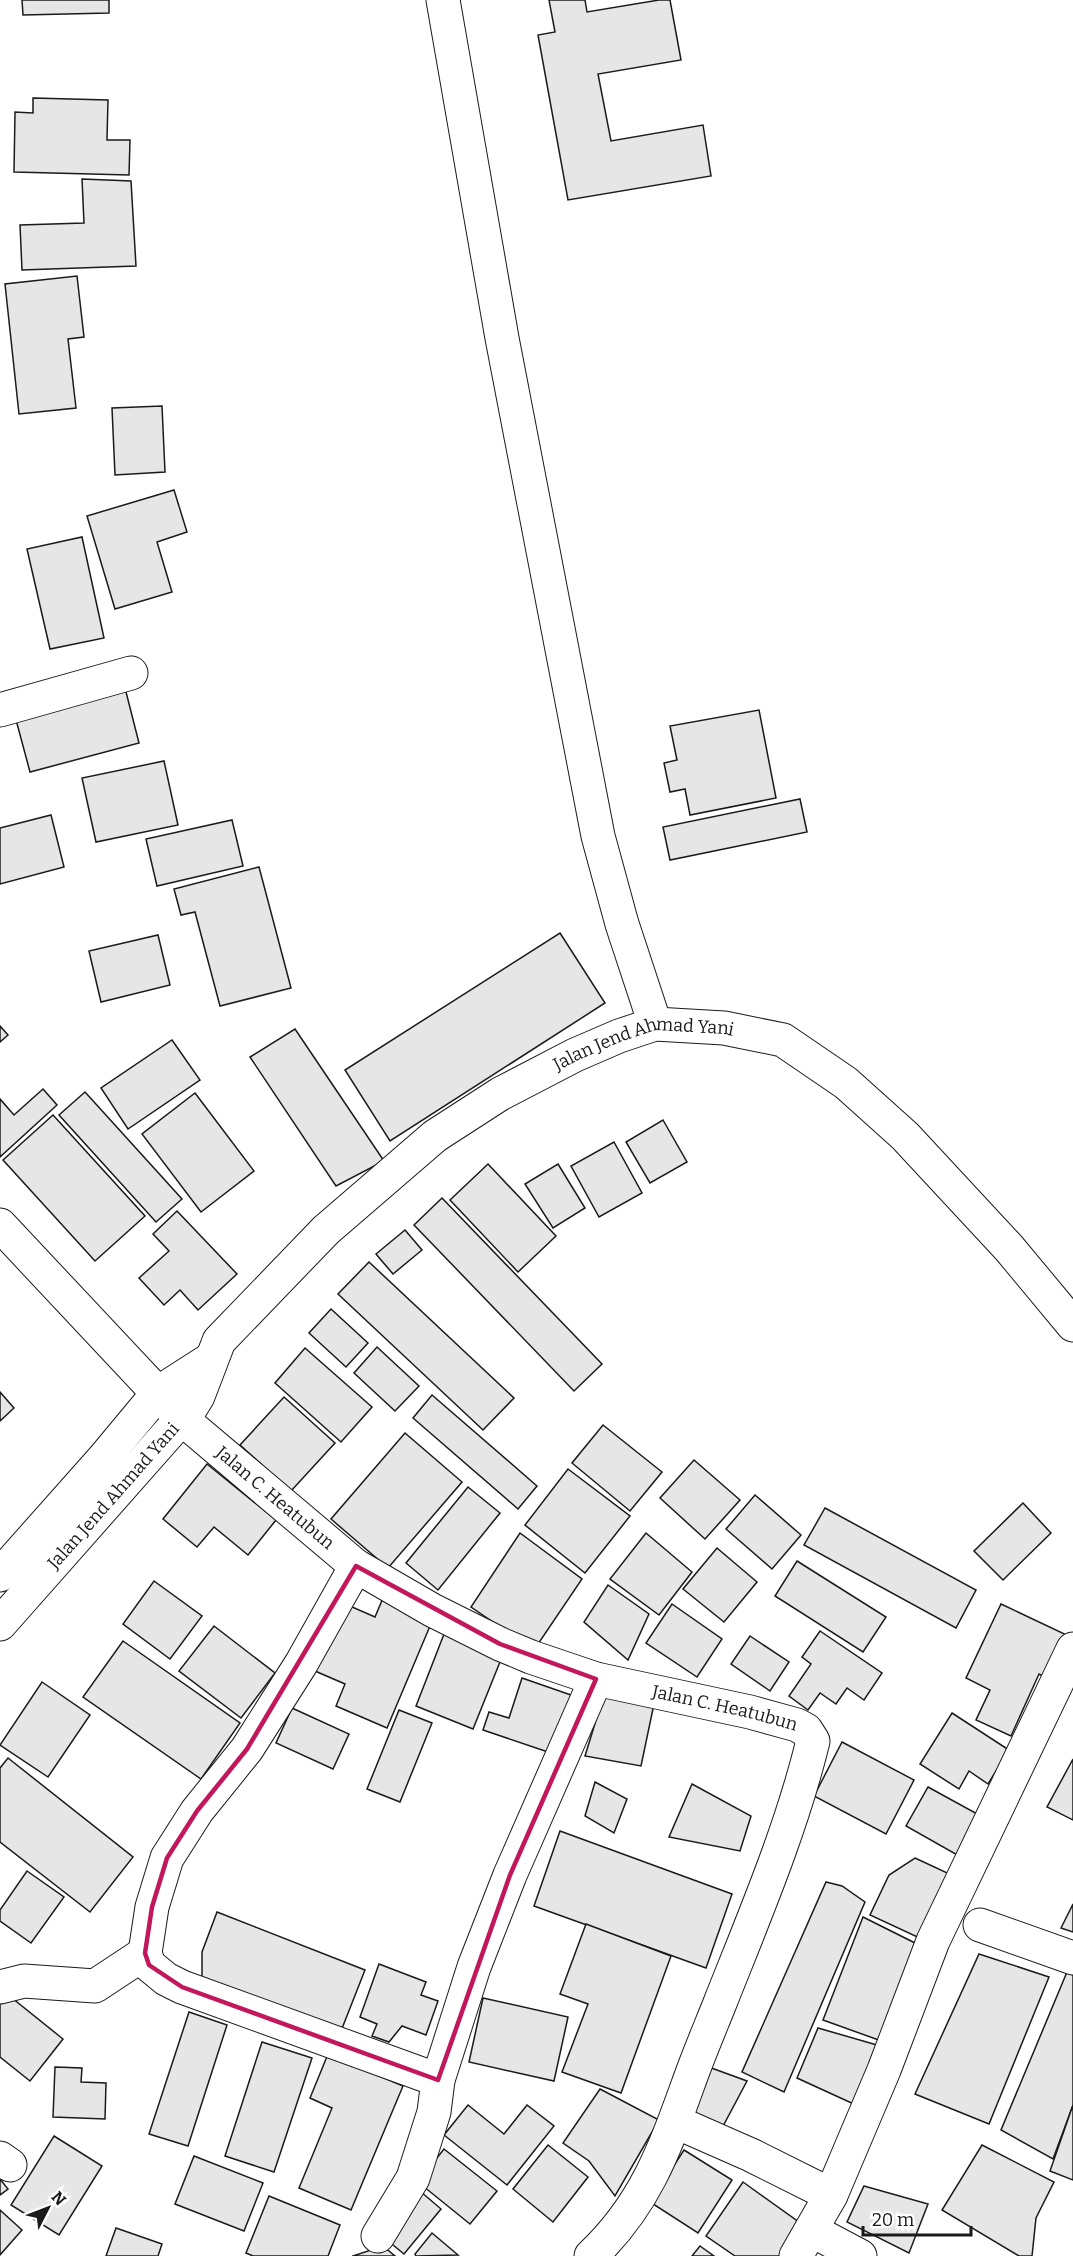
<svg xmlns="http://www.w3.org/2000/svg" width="1073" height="2256" font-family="Bitter,serif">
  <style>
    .building { fill: #e6e6e6; stroke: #1a1a1a; stroke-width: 1.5 }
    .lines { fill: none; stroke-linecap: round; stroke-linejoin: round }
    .minor-casing { stroke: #1a1a1a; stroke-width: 35 }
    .major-casing { stroke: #1a1a1a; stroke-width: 35 }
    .minor { stroke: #fff; stroke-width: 33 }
    .major { stroke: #fff; stroke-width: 33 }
    .marked { fill: none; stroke: #c2185b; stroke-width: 4.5; stroke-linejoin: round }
    .labels { text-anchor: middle; stroke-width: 4.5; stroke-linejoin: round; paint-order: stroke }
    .street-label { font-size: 18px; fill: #1a1a1a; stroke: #fff }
  </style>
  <rect width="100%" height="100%" fill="#fff"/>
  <!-- building -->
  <g class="building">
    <polygon points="22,0 109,0 109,13 23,15"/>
    <polygon points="549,0 585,0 587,12 659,0 670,0 681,60 598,74 611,141 703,125 711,176 568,200 538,35 555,32"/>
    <polygon points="33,98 108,100 107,140 130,140 129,175 14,172 15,112 33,113"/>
    <polygon points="82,179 131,181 136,266 22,270 20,225 84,223"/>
    <polygon points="77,276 84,337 68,339 76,408 19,414 5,284"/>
    <polygon points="162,406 165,472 115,475 112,408"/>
    <polygon points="174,490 187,532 157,542 172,592 115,609 87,516"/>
    <polygon points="82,537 104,638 50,649 27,549"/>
    <polygon points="125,688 139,743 30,772 15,716"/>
    <polygon points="759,710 776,798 690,815 685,789 670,792 664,763 677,760 670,726"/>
    <polygon points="164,761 178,825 96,842 82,778"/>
    <polygon points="800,799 807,832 670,860 663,827"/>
    <polygon points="51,815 64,867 0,884 0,828"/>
    <polygon points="232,820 243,866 157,886 146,839"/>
    <polygon points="259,867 291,988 220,1006 195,912 181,915 174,889"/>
    <polygon points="560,933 605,1003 390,1141 345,1070"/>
    <polygon points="158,935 170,985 101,1002 89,951"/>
    <polygon points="0,1026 8,1035 0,1042"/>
    <polygon points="295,1029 384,1161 336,1186 250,1057"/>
    <polygon points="172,1040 200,1080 128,1129 101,1088"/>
    <polygon points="43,1089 57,1105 0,1157 0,1099 14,1115"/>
    <polygon points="85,1092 182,1199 156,1222 59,1115"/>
    <polygon points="195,1093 254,1171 201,1212 142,1134"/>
    <polygon points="53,1115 145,1216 95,1261 3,1160"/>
    <polygon points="663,1120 687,1162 650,1183 626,1142"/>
    <polygon points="614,1142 642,1193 599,1217 571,1166"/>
    <polygon points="488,1164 556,1236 518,1272 450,1200"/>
    <polygon points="558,1164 585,1208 553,1228 525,1184"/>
    <polygon points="442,1198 602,1364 574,1391 414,1225"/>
    <polygon points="177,1211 237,1274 198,1310 180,1290 164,1305 139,1278 169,1251 153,1234"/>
    <polygon points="405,1230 422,1250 393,1274 376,1254"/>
    <polygon points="369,1262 514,1398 483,1430 338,1294"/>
    <polygon points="331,1309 368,1343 346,1367 309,1333"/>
    <polygon points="377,1347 419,1386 395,1411 354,1373"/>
    <polygon points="305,1348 372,1407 341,1442 275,1383"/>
    <polygon points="0,1392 14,1408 0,1421"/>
    <polygon points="432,1395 537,1486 518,1509 413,1418"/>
    <polygon points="284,1397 335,1443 291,1491 240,1445"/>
    <polygon points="603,1425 662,1472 630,1511 572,1463"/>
    <polygon points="405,1433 462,1482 388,1568 331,1519"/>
    <polygon points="694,1460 740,1500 705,1539 660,1498"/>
    <polygon points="207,1464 276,1520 248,1555 214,1527 197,1547 163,1519"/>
    <polygon points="568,1469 630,1516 585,1573 525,1525"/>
    <polygon points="468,1487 500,1513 438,1590 406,1563"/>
    <polygon points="755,1495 801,1535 772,1569 726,1529"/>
    <polygon points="1023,1503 1051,1533 1003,1580 974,1551"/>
    <polygon points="825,1508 976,1590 956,1628 804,1545"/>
    <polygon points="520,1533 582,1579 534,1650 471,1607"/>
    <polygon points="646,1533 692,1572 659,1615 610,1579"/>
    <polygon points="717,1548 757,1582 724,1622 683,1589"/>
    <polygon points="797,1561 886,1617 863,1652 775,1596"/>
    <polygon points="154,1581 202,1616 170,1659 123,1624"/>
    <polygon points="608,1585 649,1614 628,1660 584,1622"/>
    <polygon points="383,1598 433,1619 387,1728 336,1706 345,1684 315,1671 343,1603 375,1617"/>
    <polygon points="672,1604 722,1639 697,1677 646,1643"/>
    <polygon points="1001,1604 1073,1638 1054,1682 1039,1674 1011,1736 976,1720 990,1690 966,1678"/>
    <polygon points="214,1626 275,1673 241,1718 179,1671"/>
    <polygon points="446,1629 504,1652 473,1729 416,1706"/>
    <polygon points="820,1631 882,1673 864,1700 847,1688 836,1704 820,1693 808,1710 789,1696 811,1664 802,1657"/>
    <polygon points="750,1636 789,1662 770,1691 731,1664"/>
    <polygon points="123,1641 240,1723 201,1779 83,1697"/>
    <polygon points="522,1678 571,1695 551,1753 483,1730 489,1712 509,1718"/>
    <polygon points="42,1682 90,1715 48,1777 0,1745"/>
    <polygon points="605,1691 654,1704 641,1766 585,1756"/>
    <polygon points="292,1708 349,1734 333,1769 276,1743"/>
    <polygon points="399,1710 432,1723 400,1802 367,1789"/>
    <polygon points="952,1713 1009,1750 988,1784 969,1771 959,1789 920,1764"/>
    <polygon points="842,1742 914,1780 886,1834 814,1796"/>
    <polygon points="8,1758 133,1857 90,1912 0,1842 0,1768"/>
    <polygon points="1073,1759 1073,1820 1047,1807"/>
    <polygon points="595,1782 627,1799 614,1833 585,1816"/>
    <polygon points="692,1784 751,1816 740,1851 669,1837"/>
    <polygon points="928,1787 981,1816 959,1856 906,1826"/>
    <polygon points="560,1831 732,1894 706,1968 534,1906"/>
    <polygon points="915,1858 956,1877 926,1941 870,1915 889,1875"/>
    <polygon points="27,1871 64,1897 31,1943 0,1921 0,1910"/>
    <polygon points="826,1882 842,1886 865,1902 784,2092 742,2072"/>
    <polygon points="1073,1904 1073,1932 1061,1928"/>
    <polygon points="217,1912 365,1970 341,2031 202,1977 202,1952"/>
    <polygon points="863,1917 921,1946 887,2043 823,2020"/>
    <polygon points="586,1924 671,1956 621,2093 562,2072 588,2004 560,1994"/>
    <polygon points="979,1954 1049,1977 989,2124 915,2094"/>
    <polygon points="379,1964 426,1982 421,1995 438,2001 426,2035 402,2026 389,2042 372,2036 377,2024 360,2017"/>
    <polygon points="1067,1972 1073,1975 1073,2105 1053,2159 1001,2130"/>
    <polygon points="2,1990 63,2039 30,2081 0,2057 0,1993"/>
    <polygon points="483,1998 568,2017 554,2081 469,2062"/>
    <polygon points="189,2012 227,2025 188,2146 149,2134"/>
    <polygon points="818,2028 884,2047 858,2106 797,2078"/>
    <polygon points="262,2042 312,2058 274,2172 225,2156"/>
    <polygon points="328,2054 403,2086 351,2210 299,2188 332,2108 310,2098"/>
    <polygon points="706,2066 747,2081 722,2128 687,2116"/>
    <polygon points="55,2067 82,2068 81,2082 106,2083 105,2119 53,2117"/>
    <polygon points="600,2089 659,2120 615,2196 589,2161 563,2143"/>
    <polygon points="468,2105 504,2134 527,2105 554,2126 507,2185 444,2135"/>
    <polygon points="1073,2105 1073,2180 1050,2171"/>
    <polygon points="54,2136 102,2166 59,2235 11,2205"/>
    <polygon points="548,2145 588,2177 553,2222 513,2189"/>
    <polygon points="982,2145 1054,2182 1036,2218 1032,2256 1019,2256 942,2210"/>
    <polygon points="444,2149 497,2191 470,2224 418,2182"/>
    <polygon points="684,2150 732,2180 698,2233 650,2202"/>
    <polygon points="194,2156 263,2183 244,2231 175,2204"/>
    <polygon points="0,2179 8,2189 0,2195"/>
    <polygon points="743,2182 803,2225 782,2256 735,2256 706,2236"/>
    <polygon points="864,2186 928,2204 909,2253 847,2222"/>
    <polygon points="420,2191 441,2209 404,2254 382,2236"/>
    <polygon points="269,2196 340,2225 328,2256 253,2256 246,2253"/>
    <polygon points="0,2210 22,2230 0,2255"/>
    <polygon points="116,2228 162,2244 158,2256 106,2256"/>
    <polygon points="432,2233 458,2255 416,2256 415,2254"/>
    <polygon points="383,2246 395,2256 352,2256 353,2256"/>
    <polygon points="700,2246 714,2256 692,2256"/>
  </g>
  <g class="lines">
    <!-- minor casing -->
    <g class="minor-casing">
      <g id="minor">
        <polyline points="443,0 502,338 598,836 622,924 655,1024"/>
        <polyline points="0,710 131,673"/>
        <path id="s1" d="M0,1225L182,1419L356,1566L432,1610L500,1644L531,1657L596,1679L750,1712L797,1725L806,1730L813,1741C791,1831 754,1917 720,2003C710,2028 699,2054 690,2079C665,2148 646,2204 591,2256"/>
        <polyline points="356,1566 301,1664 247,1749 197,1811 167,1858 152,1907 145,1953 149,1965 166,1979 182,1987 438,2080"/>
        <polyline points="980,1925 1073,1958"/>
        <polyline points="0,1987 24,1981 95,1986 145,1953"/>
        <polyline points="676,2122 751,2155 831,2195"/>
        <polyline points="0,2158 10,2165"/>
        <polyline points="811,2230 860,2256"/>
        <polyline points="378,2236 413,2178 434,2112 438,2080 474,1967 510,1875 596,1679"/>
        <polyline points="796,2256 831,2195 884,2070 933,1941 1073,1649"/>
      </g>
    </g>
    <!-- major casing -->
    <g class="major-casing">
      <g id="major">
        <polyline points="0,1575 104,1458 158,1393 211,1359"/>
        <path id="s2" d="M0,1624L190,1409L198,1396L219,1341L326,1230L435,1136L500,1094L575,1055L619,1036L655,1024L724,1028L783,1040L846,1083L905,1136L1009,1248L1073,1325"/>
      </g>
    </g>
    <!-- minor -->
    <use href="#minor" class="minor"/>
    <!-- major -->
    <use href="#major" class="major"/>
  </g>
  <!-- marked area -->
  <path class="marked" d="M356,1566L500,1644L596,1679L510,1875L438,2080L182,1987L149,1965L145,1953L152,1907L167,1858L197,1811L247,1749Z"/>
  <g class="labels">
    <!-- street labels -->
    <g class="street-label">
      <text dy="6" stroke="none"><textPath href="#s2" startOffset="892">Jalan Jend Ahmad Yani</textPath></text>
      <text dy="6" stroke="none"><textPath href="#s2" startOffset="171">Jalan Jend Ahmad Yani</textPath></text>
      <text dy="6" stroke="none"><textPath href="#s1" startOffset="388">Jalan C. Heatubun</textPath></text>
      <text dy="6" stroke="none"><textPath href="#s1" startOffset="892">Jalan C. Heatubun</textPath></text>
    </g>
  </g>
  <!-- north arrow -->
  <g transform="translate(48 2208) rotate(48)" stroke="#ffffff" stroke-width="4.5" paint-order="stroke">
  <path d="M0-4.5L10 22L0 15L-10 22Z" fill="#1a1a1a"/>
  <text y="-9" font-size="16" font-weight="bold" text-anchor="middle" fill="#1a1a1a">N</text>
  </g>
  <!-- scale -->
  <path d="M863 2226v9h108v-9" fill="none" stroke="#1a1a1a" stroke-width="3"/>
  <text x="872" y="2226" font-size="18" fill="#1a1a1a" stroke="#ffffff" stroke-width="4.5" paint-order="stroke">20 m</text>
</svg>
